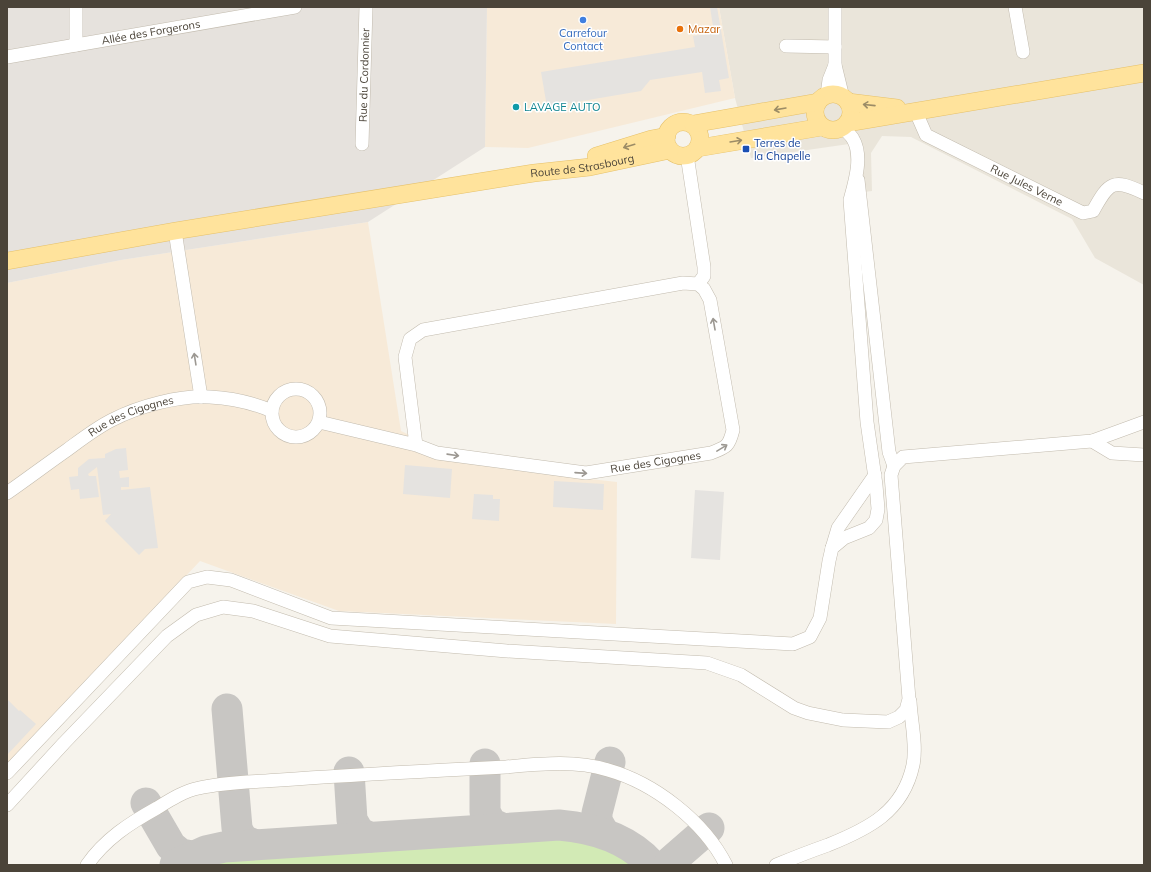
<svg xmlns="http://www.w3.org/2000/svg" width="1151" height="872" font-family="Mulish,sans-serif">
  <style>
    .residential { fill: #eae5da }
    .commercial { fill: #f7ead8 }
    .industrial { fill: #e6e2dd }
    .green { fill: #d2eab5 }
    .parking { fill: #e5e3e0 }
    .lines { fill: none; stroke-linecap: round; stroke-linejoin: round }
    .taxiway { stroke: #c8c6c3; stroke-width: 31 }
    .minor-casing { stroke: #c2bbae; stroke-width: 14 }
    .major-casing { stroke: #e6c16a; stroke-width: 18 }
    .minor { stroke: #fff; stroke-width: 13 }
    .major { stroke: #ffe39c; stroke-width: 17 }
    .oneway { stroke: #9c8c66 }
    .oneway2 { stroke: #9c9892 }
    .shop-dot { fill: #3f7fe0; stroke: #fff; stroke-width: 1.5 }
    .food-dot { fill: #e8710a; stroke: #fff; stroke-width: 1.5 }
    .culture-dot { fill: #0f9aa8; stroke: #fff; stroke-width: 1.5 }
    .transit-dot { fill: #1a4fb4; stroke: #fff; stroke-width: 1.5 }
    .labels { text-anchor: middle; stroke-width: 3; stroke-linejoin: round; paint-order: stroke }
    .food-label { font-size: 11px; fill: #c56008; stroke: #fff; text-anchor: start }
    .street-label { font-size: 11px; fill: #4b4439; stroke: #fff }
    .shop-label { font-size: 11px; fill: #366cbe; stroke: #fff }
    .culture-label { font-size: 11px; fill: #0d838f; stroke: #fff; text-anchor: start }
    .transit-label { font-size: 11px; fill: #164399; stroke: #fff; text-anchor: start }
  </style>
  <rect width="100%" height="100%" fill="#f6f3ec"/>
  <!-- residential -->
  <polygon class="residential" points="719,7 1144,7 1144,285 1095,258 1072,219 911,137 882,136 871,153 872,191 856,193 854,194 849,144 751,158 735,98"/>
  <!-- commercial -->
  <g class="commercial">
    <polygon points="487,7 719,7 735,98 528,148 485,147"/>
    <polygon points="368,222 401,431 438,449 528,472 617,482 616,624 339,611 200,561 7,766 7,283 121,260"/>
  </g>
  <!-- industrial -->
  <polygon class="industrial" points="7,7 487,7 485,147 368,222 121,260 7,283"/>
  <!-- green -->
  <path class="green" d="M552,836L587,838L607,845L634,865H195L211,860C325,850 439,845 552,836Z"/>
  <!-- parking -->
  <g class="parking">
    <polygon points="710,7 717,7 729,78 719,80 721,91 705,93 702,72 650,80 641,91 547,107 541,72 695,47 693,36 714,33"/>
    <polygon points="126,448 128,470 119,471 120,478 129,477 129,487 121,487 121,490 150,487 158,548 145,549 139,555 105,521 111,514 103,515 97,467 88,474 89,476 96,476 99,497 80,499 79,489 71,490 69,477 78,476 78,468 89,459 105,458 105,454 116,449"/>
    <polygon points="405,465 452,469 450,498 403,494"/>
    <polygon points="554,481 604,484 603,510 553,507"/>
    <polygon points="695,490 724,492 720,560 691,558"/>
    <polygon points="474,494 493,495 493,499 500,499 499,521 472,519"/>
    <polygon points="7,699 19,711 20,710 36,724 7,755"/>
  </g>
  <g class="lines">
    <!-- taxiway -->
    <g class="taxiway">
      <path d="M227,709L237,828C240,837 244,841 253,844"/>
      <polyline points="485,764 485,812 491,823 502,828"/>
      <polyline points="349,772 352,820 359,832 369,837"/>
      <polyline points="146,803 171,846 181,854 192,856"/>
      <polyline points="604,833 597,821 597,813 610,762"/>
      <path d="M175,865L206,851L224,847L559,825C594,828 628,838 652,865"/>
      <polyline points="669,865 670,862 709,828"/>
    </g>
    <!-- minor casing -->
    <g class="minor-casing">
      <g id="minor">
        <polyline points="835,7 835,65 843,98"/>
        <polyline points="1015,7 1023,52"/>
        <polyline points="76,45 76,7"/>
        <polyline points="786,46 835,47"/>
        <path id="s1" d="M7,57L295,7"/>
        <polyline points="827,95 829,80 835,65"/>
        <path id="s2" d="M918,110L919,119L926,135L1083,213L1093,211C1109,182 1113,178 1144,193"/>
        <path id="s3" d="M362,144L366,7"/>
        <polyline points="687,155 704,267 704,276 698,284"/>
        <polyline points="858,180 889,452 894,466"/>
        <polyline points="175,231 201,397"/>
        <circle cx="296" cy="413" r="24"/>
        <path id="s4" d="M319,422L416,445L437,453L586,473L711,453C727,447 729,446 733,430L710,300L704,289L698,284L683,283L423,330L410,339L405,357L416,445"/>
        <polyline points="1092,441 1112,453 1144,455"/>
        <path id="s5" d="M7,493C27,479 47,464 67,450C82,439 96,428 112,420C139,406 180,395 210,397C230,398 253,403 272,411"/>
        <polyline points="832,548 838,528 875,475"/>
        <path d="M7,773L188,582L207,577L231,580L331,618L793,644L810,637L820,618L829,561L832,548L844,538L869,528L876,520L878,509L876,485L867,422L850,200C855,182 863,156 853,139C851,135 846,131 842,127"/>
        <polyline points="7,805 64,743 167,636 196,615 223,607 253,611 330,636 507,651 707,663 741,675 794,708 808,713 843,720 888,722 899,717 906,710 909,699 891,475 894,466 903,457 1092,441 1144,422"/>
        <path d="M87,865C105,839 130,823 157,808C170,800 184,791 199,788C224,782 254,782 280,780C335,776 390,773 446,770C466,769 486,768 506,767C540,764 574,760 608,770C654,783 704,821 726,865"/>
        <path d="M776,865C793,858 811,851 828,845C868,829 903,812 913,765C917,745 911,722 910,701"/>
      </g>
    </g>
    <!-- major casing -->
    <g class="major-casing">
      <g id="major">
        <circle cx="833" cy="112" r="18"/>
        <polyline points="848,102 897,108"/>
        <circle cx="683" cy="139" r="17"/>
        <polyline points="847,123 1144,73"/>
        <polyline points="693,124 818,102"/>
        <polyline points="698,148 822,127"/>
        <polyline points="596,156 651,139 667,136"/>
        <path id="s6" d="M7,261L175,231L534,173L590,167L670,150"/>
      </g>
    </g>
    <!-- minor -->
    <use href="#minor" class="minor"/>
    <!-- major -->
    <use href="#major" class="major"/>
  </g>
  <!-- one-way arrows -->
  <defs><path id="oneway-shaft" d="M-6 0H5M1.5-3L5.5 0L1.5 3" fill="none" stroke-width="1.6" stroke-linecap="round" stroke-linejoin="round"/></defs>
  <g class="oneway">
    <use href="#oneway-shaft" transform="translate(869 105) rotate(-174)"/>
    <use href="#oneway-shaft" transform="translate(780 109) rotate(170)"/>
    <use href="#oneway-shaft" transform="translate(736 141) rotate(-9)"/>
    <use href="#oneway-shaft" transform="translate(629 146) rotate(163)"/>
  </g>
  <g class="oneway2">
    <use href="#oneway-shaft" transform="translate(714 324) rotate(-100)"/>
    <use href="#oneway-shaft" transform="translate(195 359) rotate(-99)"/>
    <use href="#oneway-shaft" transform="translate(722 448) rotate(-31)"/>
    <use href="#oneway-shaft" transform="translate(453 455) rotate(8)"/>
    <use href="#oneway-shaft" transform="translate(581 473) rotate(4)"/>
  </g>
  <!-- markers -->
  <circle class="shop-dot" cx="583" cy="20" r="4"/>
  <circle class="food-dot" cx="680" cy="29" r="4"/>
  <circle class="culture-dot" cx="516" cy="107" r="4"/>
  <rect class="transit-dot" x="742" y="145" width="8" height="8" rx="2"/>
  <g class="labels">
    <!-- food labels -->
    <g class="food-label">
      <text x="688" y="33">Mazar</text>
    </g>
    <!-- street labels -->
    <g class="street-label">
      <text dy="4" stroke="none"><textPath href="#s1" startOffset="146">Allée des Forgerons</textPath></text>
      <text dy="4" stroke="none"><textPath href="#s3" startOffset="69">Rue du Cordonnier</textPath></text>
      <text dy="4" stroke="none"><textPath href="#s6" startOffset="583">Route de Strasbourg</textPath></text>
      <text dy="4" stroke="none"><textPath href="#s2" startOffset="139">Rue Jules Verne</textPath></text>
      <text dy="4" stroke="none"><textPath href="#s5" startOffset="147">Rue des Cigognes</textPath></text>
      <text dy="4" stroke="none"><textPath href="#s4" startOffset="343">Rue des Cigognes</textPath></text>
    </g>
    <!-- shop labels -->
    <g class="shop-label">
      <text x="583" y="37">Carrefour<tspan x="583" dy="13">Contact</tspan></text>
    </g>
    <!-- culture labels -->
    <g class="culture-label">
      <text x="524" y="111">LAVAGE AUTO</text>
    </g>
    <!-- transit labels -->
    <g class="transit-label">
      <text x="754" y="147">Terres de<tspan x="754" dy="13">la Chapelle</tspan></text>
    </g>
  </g>
  <!-- border -->
  <rect width="1151" height="872" fill="none" stroke="#4b4439" stroke-width="16"/>
</svg>
